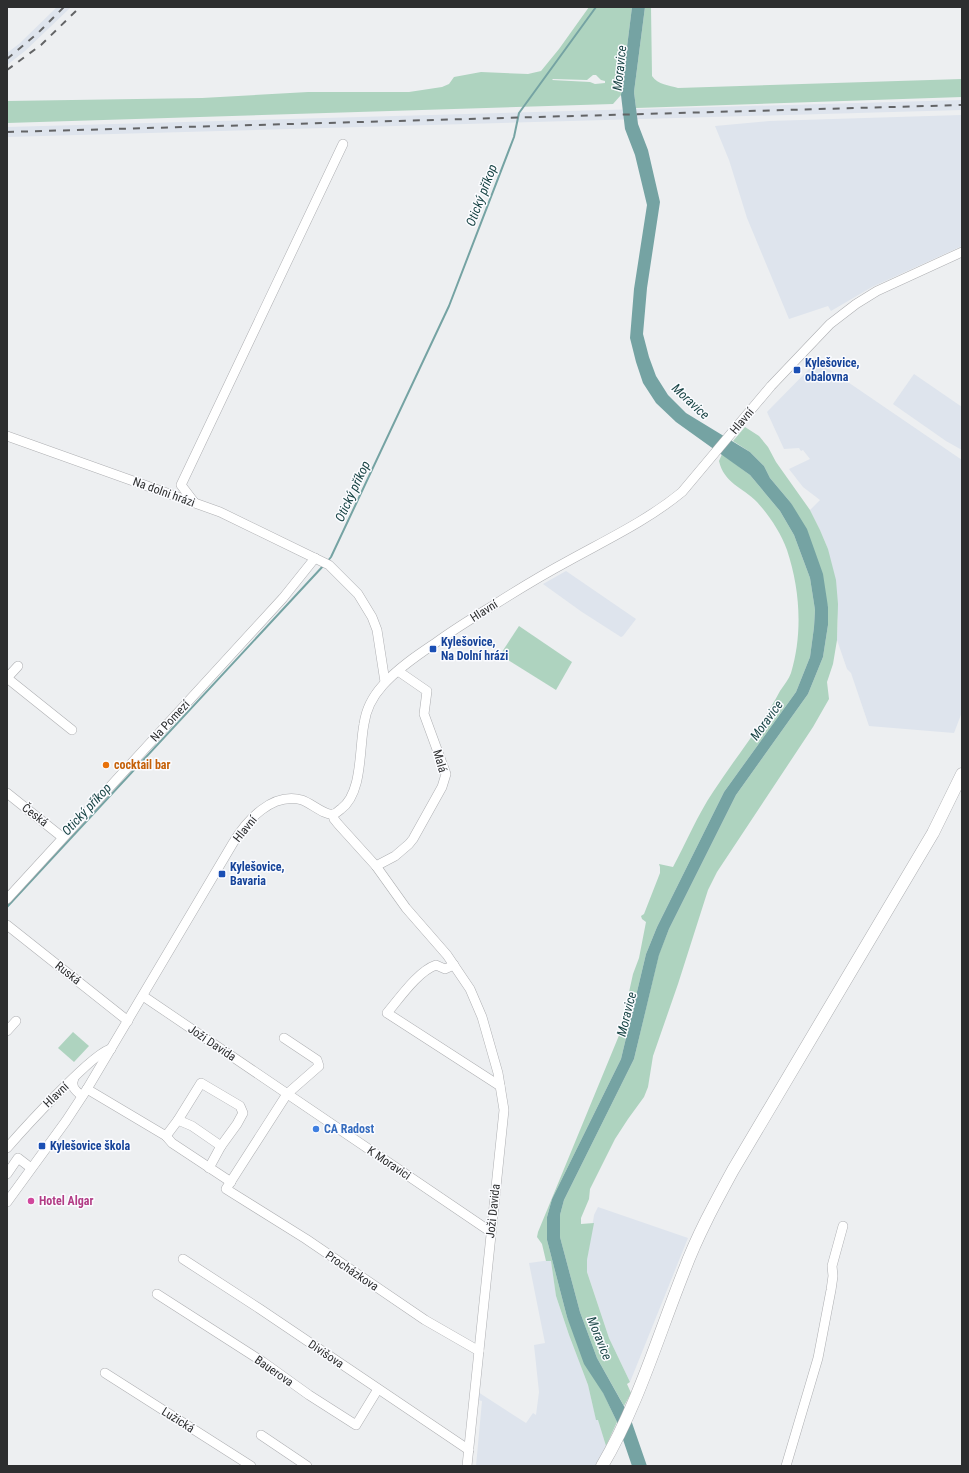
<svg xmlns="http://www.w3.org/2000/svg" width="969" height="1473" font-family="'Roboto Condensed',sans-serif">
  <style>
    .built { fill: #dee4ed }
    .green { fill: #aed3bf; fill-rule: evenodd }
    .water { fill: #75a3a3 }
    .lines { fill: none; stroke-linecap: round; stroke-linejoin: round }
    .stream { stroke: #75a3a3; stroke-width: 2 }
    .minor-casing { stroke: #aeafb2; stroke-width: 10 }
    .major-casing { stroke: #aeafb2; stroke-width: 13 }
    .minor { stroke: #fff; stroke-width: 9 }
    .major { stroke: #fff; stroke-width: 12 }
    .rail { stroke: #636466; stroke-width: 2; stroke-dasharray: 7 7; stroke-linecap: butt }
    .transit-dot { fill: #1a4fb4; stroke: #fbfcff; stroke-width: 1.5 }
    .food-dot { fill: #e8710a; stroke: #fbfcff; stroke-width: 1.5 }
    .shop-dot { fill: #3f7fe0; stroke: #fbfcff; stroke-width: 1.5 }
    .hotel-dot { fill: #d1479c; stroke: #fbfcff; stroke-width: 1.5 }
    .labels { text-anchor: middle; stroke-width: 3; stroke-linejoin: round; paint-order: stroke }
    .transit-label { font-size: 12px; font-weight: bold; fill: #164399; stroke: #fbfcff; text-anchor: start }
    .street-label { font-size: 12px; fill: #2d2e2f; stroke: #fbfcff }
    .food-label { font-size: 12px; font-weight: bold; fill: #c56008; stroke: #fbfcff; text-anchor: start }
    .shop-label { font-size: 12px; font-weight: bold; fill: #366cbe; stroke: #fbfcff; text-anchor: start }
    .hotel-label { font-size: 12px; font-weight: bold; fill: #b23c85; stroke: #fbfcff; text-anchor: start }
    .water-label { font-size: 13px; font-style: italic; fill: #1a4546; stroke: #fbfcff }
  </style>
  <rect width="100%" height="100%" fill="#edeff1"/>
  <!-- built -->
  <g class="built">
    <polygon points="57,7 71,7 25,51 7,65 7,53 19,44"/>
    <polygon points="962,100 962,110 7,137 7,127"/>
    <polygon points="961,115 962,116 962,246 872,287 831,311 828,306 789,319 747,218 729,160 715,126 769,121"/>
    <polygon points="817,361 962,460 962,712 954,733 869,726 851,673 847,669 837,640 838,620 828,549 820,530 810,510 820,500 803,487 789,469 810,459 803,450 801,451 799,448 784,449 767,412"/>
    <polygon points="914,374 962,407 962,450 946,441 893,404"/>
    <polygon points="566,571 636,619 623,636 621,637 582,612 543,584"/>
    <polygon points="598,1207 688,1238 630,1382 609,1338 587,1272 587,1260 594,1215"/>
    <polygon points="551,1260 556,1296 569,1335 588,1385 596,1419 598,1419 606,1446 595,1466 476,1466 482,1401 478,1400 478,1392 526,1423 533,1413 536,1415 539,1392 534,1345 545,1343 529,1263"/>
  </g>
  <!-- green -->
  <g class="green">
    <path d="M589,7H632L621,95L613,104L7,123V101L202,98L308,92H409L442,87L449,84L454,77L481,72L528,74L541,71L559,49ZM593,75H596L601,80L605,81V83L595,84L590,82L552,80L553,79L587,80Z"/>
    <path d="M645,7H651L652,76C658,85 669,85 678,88L962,79V97L636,108L634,92Z"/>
    <polygon points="745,427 759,436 768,447 776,462 810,510 820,530 828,549 836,580 838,604 837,640 833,664 827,682 829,699 813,727 717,872 708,890 678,984 653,1056 648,1087 644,1097 628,1119 615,1139 590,1189 589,1199 581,1218 581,1224 594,1223 587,1260 587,1272 609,1338 630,1382 627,1384 631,1393 624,1406 597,1358 580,1312 560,1237 560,1215 564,1200 634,1059 659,954 669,929 736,795 808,694 823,657 828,625 828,607 791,503 770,478 764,466 750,452 733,441"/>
    <path d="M722,454L750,475L780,511L794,535L810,578L815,610L814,627L810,657L796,692L724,792L657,927L646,954L621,1059L552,1199L547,1217V1240L567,1317L617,1422L606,1446L598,1420H596L588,1385L569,1335L556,1296L551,1261H546L542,1244L537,1237L538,1232L620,1033L633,974L639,958L646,922L642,919L641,916L644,914L660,873V867L659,864L673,867C686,843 698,814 713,792C735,758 761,727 780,691C784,685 789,679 791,673C803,633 800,589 787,550C781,533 769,515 757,502C742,487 724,483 719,461Z"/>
    <polygon points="519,626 572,662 556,690 500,655"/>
    <polygon points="73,1032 89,1046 74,1062 58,1048"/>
  </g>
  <!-- water -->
  <polygon class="water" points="632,7 645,7 634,92 638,124 648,150 660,202 647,288 643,334 649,357 656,376 668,395 686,413 750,452 764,466 770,478 791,503 807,529 823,574 828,607 828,625 823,657 808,694 736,795 669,929 659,955 634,1059 564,1200 560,1215 560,1237 580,1312 597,1358 630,1417 647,1466 632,1466 617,1422 603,1393 584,1364 567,1317 547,1240 547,1217 552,1199 621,1059 646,954 657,927 724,792 796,692 810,657 814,627 815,610 810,578 794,535 780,511 750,475 676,422 656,403 643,383 636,362 630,338 634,289 647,205 635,155 625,129 621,95"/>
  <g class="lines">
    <!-- stream -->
    <g class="stream">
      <polyline points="327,562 331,557 449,306 514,137 519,113 596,7"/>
      <polyline points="7,907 324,565"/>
    </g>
    <!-- minor casing -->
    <g class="minor-casing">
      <g id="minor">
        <polyline points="7,436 220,512 329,565 358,594 372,617 377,630 385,682"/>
        <polyline points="194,502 181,485 343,144"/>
        <polyline points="7,678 72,730"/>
        <polyline points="7,678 18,666"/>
        <polyline points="7,793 62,837"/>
        <polyline points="333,814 334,819 338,824 376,866 406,908 447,955 470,989 482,1017 498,1073 504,1110 467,1466"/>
        <polyline points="376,866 395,856 409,844 413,839 442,787 446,774 424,714 427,691 398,671"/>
        <polyline points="7,899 283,598 315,558"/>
        <polyline points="7,925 128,1021"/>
        <path d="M454,965L445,969L436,965C418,971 399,999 387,1013L500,1086"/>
        <polyline points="143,996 491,1232"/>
        <polyline points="7,1031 16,1021"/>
        <polyline points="284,1038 317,1060 319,1066 287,1094 226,1189 306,1239 425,1320 479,1351"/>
        <path d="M74,1078C70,1087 76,1091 82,1096"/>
        <polyline points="87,1089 166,1136 178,1120 201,1083 240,1106 243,1113 237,1124 221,1146"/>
        <polyline points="178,1120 192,1126 221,1146 209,1168"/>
        <polyline points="166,1136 172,1143 231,1182"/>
        <path d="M7,1148C20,1133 96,1049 111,1049"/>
        <polyline points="7,1174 18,1158 31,1168"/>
        <path d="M7,1202L66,1121L87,1089L233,843C247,820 272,792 302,800C311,803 325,816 333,814C336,814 338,811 341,809C363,793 359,748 364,724C366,709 373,696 383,685C397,669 416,656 434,644C453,630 474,617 494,605C519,589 544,574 570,560C608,539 648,520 682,492L771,386L830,324L856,304L877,291L962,252"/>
        <polyline points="183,1259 260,1309 469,1450"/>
        <polyline points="157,1294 263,1362 309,1395 356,1425 378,1389"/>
        <polyline points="105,1373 251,1466"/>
        <polyline points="261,1435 307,1466"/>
        <polyline points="786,1466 818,1358 831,1290 833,1276 832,1266 843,1226"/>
      </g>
    </g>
    <!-- major casing -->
    <g class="major-casing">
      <path id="major" d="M602,1466C638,1405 658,1336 684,1271C697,1236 715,1203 733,1170L933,833L962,774"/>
    </g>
    <!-- minor -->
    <use href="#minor" class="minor"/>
    <!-- major -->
    <use href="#major" class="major"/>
    <!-- rail -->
    <g class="rail">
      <polyline points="7,59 38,33 64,7"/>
      <polyline points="7,70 41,45 80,7"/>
      <polyline points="7,132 962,105"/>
    </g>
  </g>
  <!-- markers -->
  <g class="transit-dot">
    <rect x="793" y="366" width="8" height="8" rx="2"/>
    <rect x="429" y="645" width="8" height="8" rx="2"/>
    <rect x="218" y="870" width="8" height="8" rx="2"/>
    <rect x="38" y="1142" width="8" height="8" rx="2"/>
  </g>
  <circle class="food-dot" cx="106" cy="765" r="4"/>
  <circle class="shop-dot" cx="316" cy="1129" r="4"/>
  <circle class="hotel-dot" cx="31" cy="1201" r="4"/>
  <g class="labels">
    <!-- transit labels -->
    <g class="transit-label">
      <text x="805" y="367">Kylešovice,<tspan x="805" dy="14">obalovna</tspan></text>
      <text x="441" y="646">Kylešovice,<tspan x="441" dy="14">Na Dolní hrázi</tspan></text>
      <text x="230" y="871">Kylešovice,<tspan x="230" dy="14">Bavaria</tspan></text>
      <text x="50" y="1150">Kylešovice škola</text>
    </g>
    <!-- street labels -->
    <g class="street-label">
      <text transform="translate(742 421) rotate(-50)" y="4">Hlavní</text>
      <text transform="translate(164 492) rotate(20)" y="4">Na dolni hrázi</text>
      <text transform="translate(484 611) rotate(-32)" y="4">Hlavní</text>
      <text transform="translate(170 721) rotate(-47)" y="4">Na Pomezí</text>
      <text transform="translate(440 761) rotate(74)" y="4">Malá</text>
      <text transform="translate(35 815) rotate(38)" y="4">Česká</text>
      <text transform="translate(245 829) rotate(-51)" y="4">Hlavní</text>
      <text transform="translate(68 973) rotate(38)" y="4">Ruská</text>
      <text transform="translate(212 1043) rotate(34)" y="4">Joži Davida</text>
      <text transform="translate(56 1095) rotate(-44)" y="4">Hlavní</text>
      <text transform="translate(389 1163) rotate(34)" y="4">K Moravici</text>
      <text transform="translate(493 1211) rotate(-84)" y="4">Joži Davida</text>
      <text transform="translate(352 1271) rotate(34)" y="4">Procházkova</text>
      <text transform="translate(326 1354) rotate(34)" y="4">Divišova</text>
      <text transform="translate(274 1371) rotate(35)" y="4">Bauerova</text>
      <text transform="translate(178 1420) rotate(32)" y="4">Lužická</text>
    </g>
    <!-- food labels -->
    <g class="food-label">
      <text x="114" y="769">cocktail bar</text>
    </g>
    <!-- shop labels -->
    <g class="shop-label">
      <text x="324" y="1133">CA Radost</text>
    </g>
    <!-- hotel labels -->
    <g class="hotel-label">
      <text x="39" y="1205">Hotel Algar</text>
    </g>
    <!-- water labels -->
    <g class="water-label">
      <text transform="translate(619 68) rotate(-84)" y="5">Moravice</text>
      <text transform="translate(481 195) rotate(-69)" y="5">Otický příkop</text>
      <text transform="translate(691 401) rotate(43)" y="5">Moravice</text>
      <text transform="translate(352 491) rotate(-65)" y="5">Otický příkop</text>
      <text transform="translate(766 720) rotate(-54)" y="5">Moravice</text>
      <text transform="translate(86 809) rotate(-47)" y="5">Otický příkop</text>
      <text transform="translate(626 1014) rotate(-76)" y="5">Moravice</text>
      <text transform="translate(600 1338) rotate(68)" y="5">Moravice</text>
    </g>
  </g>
  <!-- border -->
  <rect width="969" height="1473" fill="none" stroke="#2d2e2f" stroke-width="16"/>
</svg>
